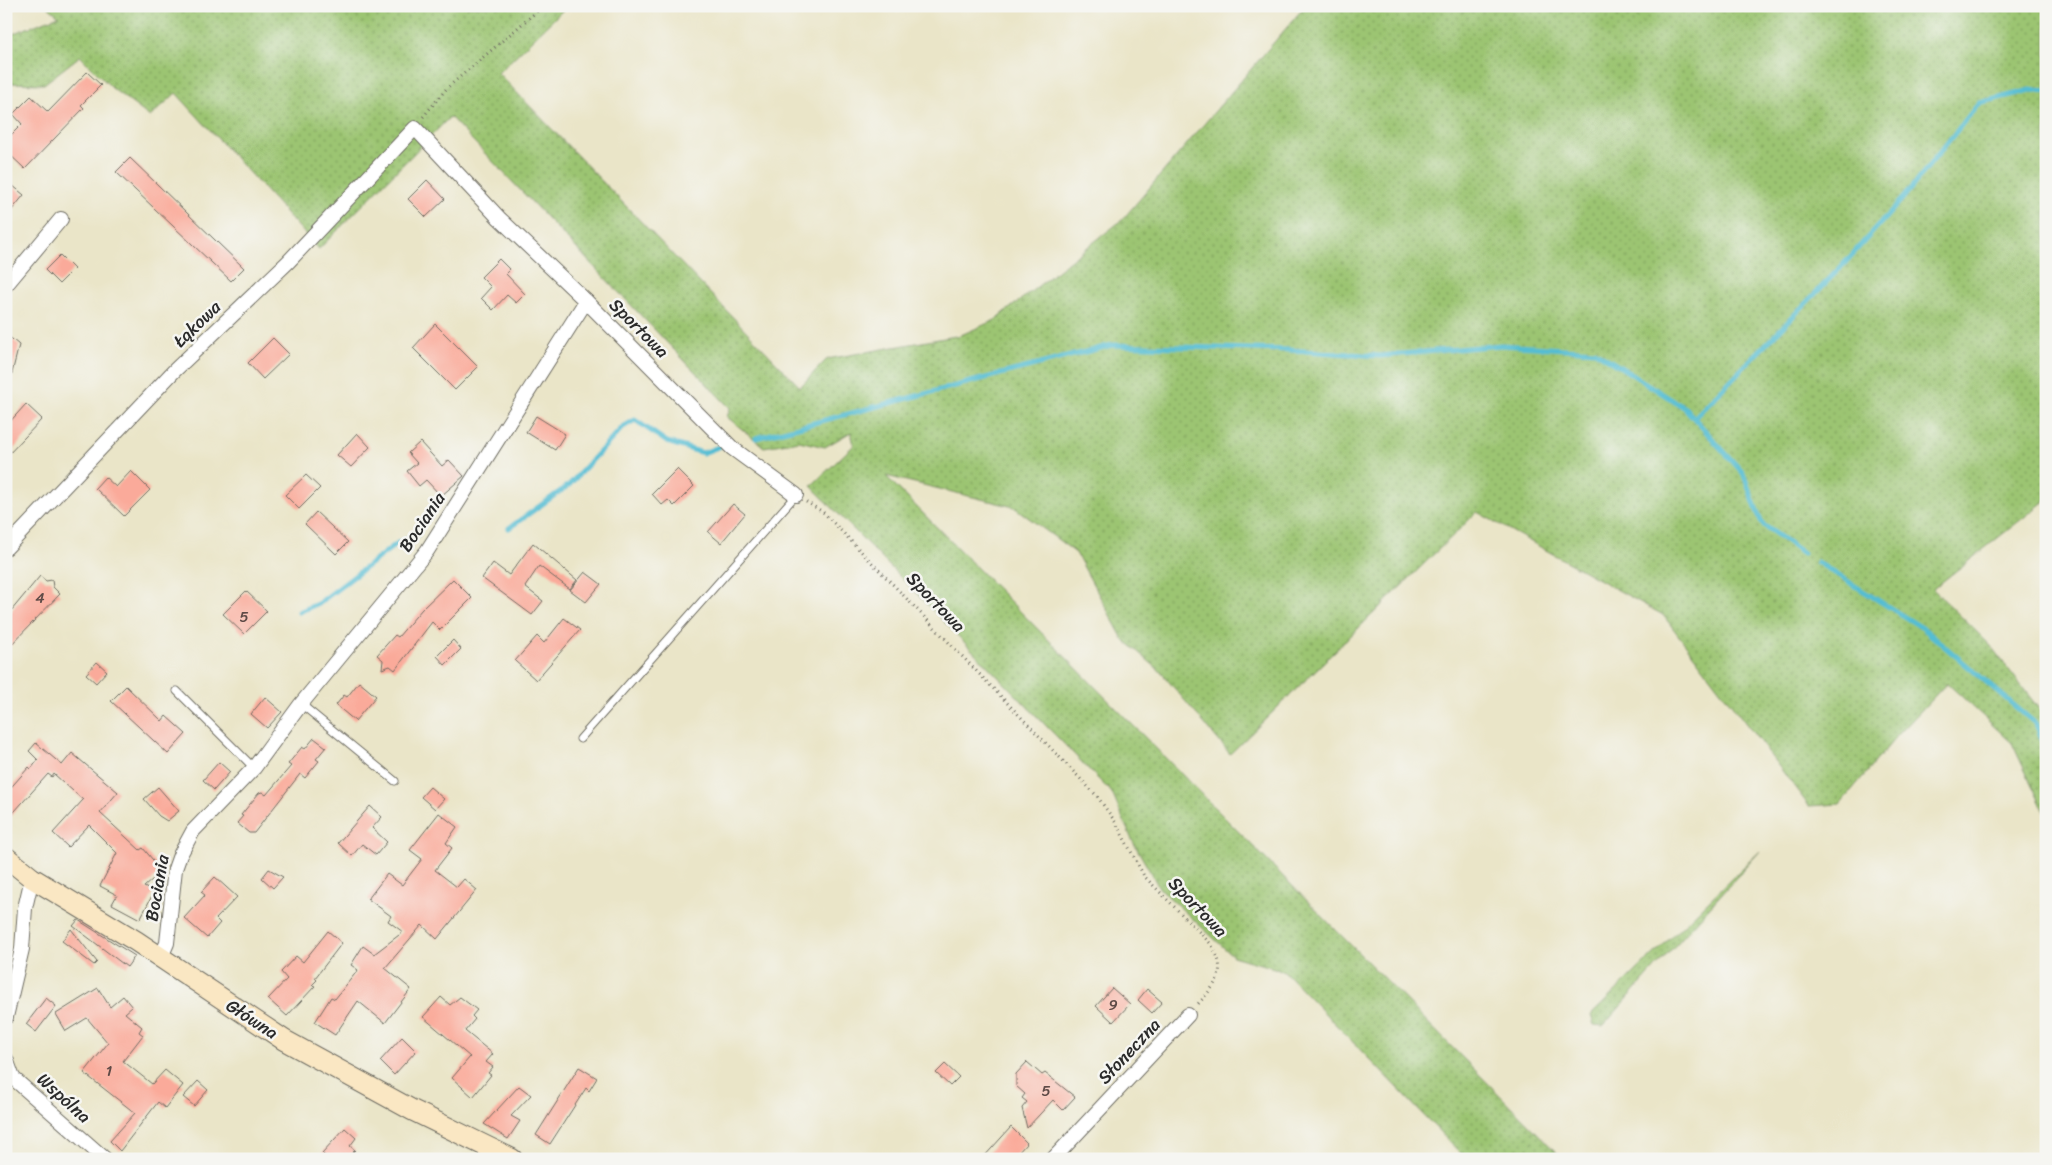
<svg xmlns="http://www.w3.org/2000/svg" width="2052" height="1165" font-family="Sriracha,sans-serif">
  <style>
    .green { fill: url(#green-dots); stroke: #64784e }
    .lines { fill: none; stroke-linecap: round; stroke-linejoin: round }
    .stream { stroke: #55bdd3; stroke-width: 5 }
    .building { fill: #faaa9a }
    .lane-casing { stroke: #6e6c62; stroke-width: 9 }
    .street-casing { stroke: #6e6c62; stroke-width: 16 }
    .secondary-casing { stroke: #6e6c62; stroke-width: 22 }
    .path { stroke: #6e6c62; stroke-width: 3; stroke-dasharray: 1 4; stroke-linecap: butt }
    .lane { stroke: #fff; stroke-width: 7 }
    .street { stroke: #fff; stroke-width: 14 }
    .secondary { stroke: #fae7c3; stroke-width: 20 }
    .labels { text-anchor: middle; stroke-width: 5; stroke-linejoin: round; paint-order: stroke }
    .number-label { font-size: 15px; fill: #5f4b47 }
    .street-label { font-size: 18px; fill: #2b2b2b; stroke: #f6f6f2 }
  </style>
  <defs>
    <pattern id="green-dots" width="8" height="8" patternUnits="userSpaceOnUse" patternTransform="scale(1.25)"><rect width="8" height="8" fill="#9cc572"/><path d="M2 2h.1M6 6h.1" fill="none" stroke="#7fa05e" stroke-width="1.8" stroke-linecap="round"/></pattern>
  </defs>
  <rect width="100%" height="100%" fill="#f6f6f2"/>
  <filter id="ink" filterUnits="userSpaceOnUse"><feTurbulence type="fractalNoise" baseFrequency=".02" numOctaves="2"/><feDisplacementMap in="SourceGraphic" scale="10" xChannelSelector="R" yChannelSelector="G"/><feConvolveMatrix kernelMatrix="1 2 1 2 8 2 1 2 1" color-interpolation-filters="sRGB"/></filter>
  <filter id="wash" filterUnits="userSpaceOnUse"><feTurbulence type="fractalNoise" baseFrequency=".0096" numOctaves="4" result="noise"/><feDisplacementMap in="SourceGraphic" scale="20" xChannelSelector="R" yChannelSelector="G"/><feGaussianBlur stdDeviation="1.12" result="paint"/><feColorMatrix in="noise" values="0 0 0 0 0 0 0 0 0 0 0 0 0 0 0 0 0 1.4 0 .05"/><feComposite in="paint" operator="in"/></filter>
  <g filter="url(#wash)">
    <rect width="100%" height="100%" fill="#eae5c8"/>
    <!-- green -->
    <g class="green">
      <polygon points="47,6 567,6 498,73 800,387 827,359 961,335 995,320 1122,220 1305,6 2046,6 2046,500 1933,589 1990,645 2046,718 2046,815 2012,743 1947,683 1897,736 1840,804 1809,806 1663,615 1477,512 1230,754 1159,670 1123,639 1076,553 1014,507 886,476 1563,1159 1466,1159 1284,971 1233,956 1160,889 1132,840 1112,793 811,486 854,445 851,432 825,447 799,441 764,447 727,417 730,408 450,117 319,249 176,93 150,117 113,89 80,56 44,84 6,83 6,36 59,16"/>
      <polygon points="1760,851 1603,1026 1594,1025 1591,1015"/>
    </g>
    <g class="lines">
      <!-- stream -->
      <g class="stream">
        <polyline points="1694,418 1842,266 1903,198 1979,103 2031,90 2046,91"/>
        <polyline points="756,438 1112,345 1289,350 1380,356 1501,345 1595,351 1685,408 1743,473 1762,524 1803,553"/>
        <polyline points="509,528 569,485 623,427 635,420 667,442 703,453 721,446"/>
        <polyline points="1817,562 1924,629 2036,724 2046,748"/>
        <polyline points="299,612 319,603 399,542 417,535"/>
      </g>
    </g>
    <g id="blocks">
      <!-- building -->
      <g class="building">
        <polygon points="87,72 101,85 81,105 84,108 25,169 6,151 6,140 22,124 13,114 31,96 48,112"/>
        <polygon points="130,158 244,268 231,281 116,172"/>
        <polygon points="6,180 24,195 6,217"/>
        <polygon points="427,180 445,199 426,217 408,199"/>
        <polygon points="60,255 74,269 59,284 45,270"/>
        <polygon points="499,259 510,270 506,274 525,294 516,303 507,295 493,310 481,298 491,287 481,277"/>
        <polygon points="435,324 478,367 455,390 413,348"/>
        <polygon points="6,334 19,345 11,377 6,376"/>
        <polygon points="273,338 289,354 263,379 248,363"/>
        <polygon points="26,404 42,419 6,457 6,426"/>
        <polygon points="536,416 565,434 555,450 526,432"/>
        <polygon points="357,433 370,447 351,467 337,455"/>
        <polygon points="420,442 442,466 449,460 464,476 441,496 426,480 419,486 407,471 417,463 408,453"/>
        <polygon points="677,469 694,486 674,506 668,500 662,505 652,494"/>
        <polygon points="131,471 150,490 124,516 95,488 105,477 116,487"/>
        <polygon points="306,475 320,488 299,509 285,495"/>
        <polygon points="733,504 745,514 721,543 708,532"/>
        <polygon points="316,512 348,542 336,554 305,524"/>
        <polygon points="533,543 577,580 570,589 539,566 525,587 543,601 532,615 482,578 493,563 509,575"/>
        <polygon points="585,572 601,584 586,602 570,590"/>
        <polygon points="40,576 46,581 52,580 53,587 60,594 6,650 6,617"/>
        <polygon points="453,579 472,598 440,630 432,622 395,670 390,666 382,669 383,660 377,655 395,635 398,637 422,609"/>
        <polygon points="246,591 267,611 244,634 223,614"/>
        <polygon points="564,618 580,630 536,680 515,661 537,636 544,643"/>
        <polygon points="453,640 461,649 445,665 437,656"/>
        <polygon points="97,662 107,671 96,683 86,674"/>
        <polygon points="359,682 376,696 355,721 336,705 344,695 347,697"/>
        <polygon points="126,686 162,721 166,716 186,734 168,754 111,701"/>
        <polygon points="265,697 282,712 267,728 251,714"/>
        <polygon points="314,738 326,747 316,759 319,761 305,778 300,774 254,833 249,833 237,823 243,816 241,815 259,793 262,792 266,795 291,766 288,764 302,747 305,749"/>
        <polygon points="36,743 62,765 72,753 118,792 100,813 140,850 143,848 162,871 144,887 154,892 140,919 112,904 117,895 100,886 117,853 89,825 68,847 53,833 83,800 54,774 52,777 48,774 6,821 6,793 29,767 31,769 38,760 29,751"/>
        <polygon points="219,762 230,772 214,790 203,780"/>
        <polygon points="158,787 179,811 167,821 159,816 144,799"/>
        <polygon points="430,787 444,799 435,809 421,797"/>
        <polygon points="370,806 382,817 372,828 387,842 376,855 362,844 352,856 338,843"/>
        <polygon points="439,813 457,827 446,843 452,848 435,870 457,887 464,879 477,890 437,939 422,925 385,968 411,989 385,1023 358,1001 335,1035 315,1022 331,997 335,999 358,970 351,965 363,946 374,954 403,932 388,921 391,916 368,899 387,874 402,885 422,859 410,850"/>
        <polygon points="269,869 283,877 273,888 262,878"/>
        <polygon points="215,877 237,897 216,919 220,923 207,938 184,918 205,895 201,892"/>
        <polygon points="78,920 135,956 127,967 73,926"/>
        <polygon points="71,929 97,962 94,965 62,941"/>
        <polygon points="328,931 342,943 315,978 317,980 312,985 315,986 287,1016 268,999 287,979 281,972 296,956 303,962"/>
        <polygon points="98,988 110,1007 123,996 132,1007 125,1013 142,1027 139,1032 143,1035 123,1061 152,1084 165,1070 183,1085 165,1108 158,1102 120,1151 110,1141 135,1113 84,1073 108,1043 87,1018 66,1031 56,1014"/>
        <polygon points="1112,988 1130,1004 1113,1022 1096,1006"/>
        <polygon points="1147,989 1162,1002 1152,1013 1138,1000"/>
        <polygon points="441,997 450,1005 460,997 477,1010 472,1016 475,1019 465,1031 493,1054 486,1062 493,1067 488,1073 491,1075 473,1097 452,1078 470,1057 423,1017"/>
        <polygon points="46,998 56,1006 36,1032 26,1024"/>
        <polygon points="402,1037 416,1051 394,1075 380,1061"/>
        <polygon points="1027,1062 1042,1075 1045,1073 1075,1097 1063,1110 1053,1100 1027,1128 1022,1108 1027,1102 1022,1098 1025,1094 1016,1086 1016,1074"/>
        <polygon points="945,1064 959,1077 950,1086 936,1073"/>
        <polygon points="579,1067 597,1078 589,1091 586,1088 550,1144 536,1135"/>
        <polygon points="198,1081 208,1090 194,1106 183,1097"/>
        <polygon points="519,1086 531,1095 511,1116 520,1121 508,1139 484,1124"/>
        <polygon points="1011,1127 1027,1143 1016,1155 1013,1159 982,1159"/>
        <polygon points="345,1128 356,1138 350,1146 355,1150 347,1159 328,1159 322,1153"/>
      </g>
    </g>
  </g>
  <g filter="url(#ink)">
    <use href="#blocks" fill-opacity="0" stroke="#6e6c62" stroke-width="1"/>
    <g class="lines">
      <!-- lane casing -->
      <g class="lane-casing">
        <g id="lane">
          <polyline points="177,691 254,768"/>
          <polyline points="301,704 395,781"/>
          <polyline points="580,739 796,495"/>
        </g>
      </g>
      <!-- street casing -->
      <g class="street-casing">
        <g id="street">
          <polyline points="6,285 61,219"/>
          <polyline points="586,301 732,448 796,495"/>
          <polyline points="6,548 174,371 288,262 415,128 499,218 586,301 427,551 301,704 254,768 193,831 180,855 175,869 167,943 161,957"/>
          <polyline points="6,1017 22,949 25,908 32,878"/>
          <polyline points="6,1059 13,1078 105,1159"/>
          <polyline points="1053,1159 1188,1015"/>
        </g>
      </g>
      <!-- secondary casing -->
      <g class="secondary-casing">
        <polyline id="secondary" points="6,857 32,878 136,941 284,1040 412,1110 512,1159"/>
      </g>
      <!-- path -->
      <g class="path">
        <polyline points="423,117 447,88 543,6"/>
        <path d="M806,502L823,512L1097,796L1116,823L1144,876L1210,943C1229,971 1217,983 1197,1005"/>
      </g>
      <!-- lane -->
      <use href="#lane" class="lane"/>
      <!-- street -->
      <use href="#street" class="street"/>
      <!-- secondary -->
      <use href="#secondary" class="secondary"/>
    </g>
  </g>
  <g class="labels">
    <!-- number labels -->
    <g class="number-label">
      <text x="40" y="603">4</text>
      <text x="244" y="622">5</text>
      <text x="1113" y="1010">9</text>
      <text x="109" y="1076">1</text>
      <text x="1046" y="1096">5</text>
    </g>
    <!-- street labels -->
    <g class="street-label">
      <text transform="translate(197 324) rotate(-44)" y="6">Łąkowa</text>
      <text transform="translate(639 328) rotate(45)" y="6">Sportowa</text>
      <text transform="translate(422 522) rotate(-56)" y="6">Bociania</text>
      <text transform="translate(936 602) rotate(46)" y="6">Sportowa</text>
      <text transform="translate(157 888) rotate(-80)" y="6">Bociania</text>
      <text transform="translate(1198 907) rotate(46)" y="6">Sportowa</text>
      <text transform="translate(252 1019) rotate(33)" y="6">Główna</text>
      <text transform="translate(1129 1051) rotate(-47)" y="6">Słoneczna</text>
      <text transform="translate(64 1098) rotate(42)" y="6">Wspólna</text>
    </g>
  </g>
  <!-- margin -->
  <rect width="2052" height="1165" fill="none" stroke="#f6f6f2" stroke-width="25"/>
</svg>
